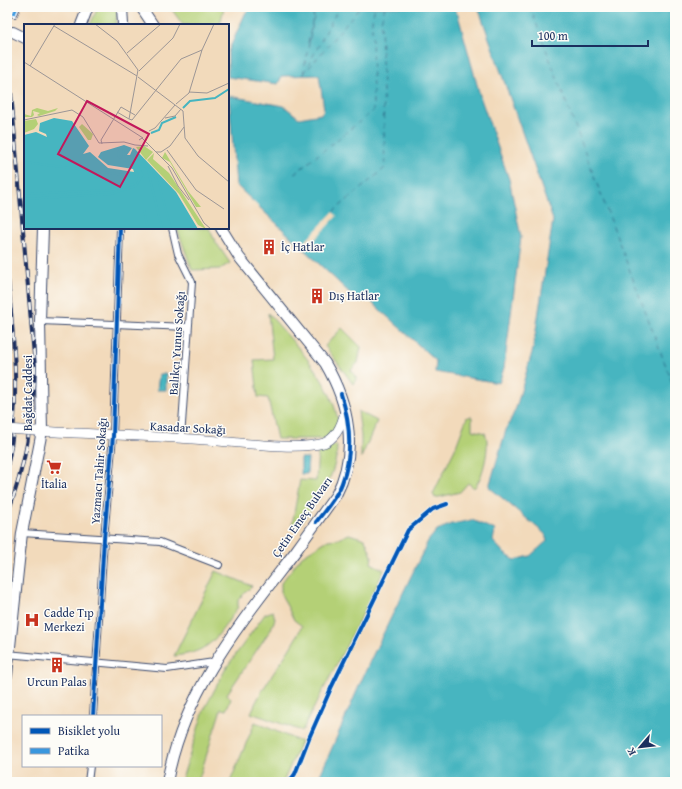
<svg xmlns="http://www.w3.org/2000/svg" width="682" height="789" font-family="'Gentium Book Plus',serif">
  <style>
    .green { fill: #b4d076; stroke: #68806a }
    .water { fill: #46b5c0; stroke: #30728f }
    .pier { fill: #f2dabb }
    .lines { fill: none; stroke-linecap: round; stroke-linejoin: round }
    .ferry { stroke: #2a5e80; stroke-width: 1; stroke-dasharray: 5 4; stroke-linecap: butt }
    .minor-casing { stroke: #3b496c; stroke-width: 8 }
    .secondary-casing { stroke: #3b496c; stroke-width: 10 }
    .primary-casing { stroke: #3b496c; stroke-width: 12 }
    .trunk-casing { stroke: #3b496c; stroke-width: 12 }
    .minor { stroke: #fff; stroke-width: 6 }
    .secondary { stroke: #fff; stroke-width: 9 }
    .primary { stroke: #fff; stroke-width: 10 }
    .trunk { stroke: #fff; stroke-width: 10 }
    .rail-casing { stroke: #1b2f5e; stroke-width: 4 }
    .rail { stroke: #fdfcf7; stroke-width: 2.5; stroke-dasharray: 8; stroke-linecap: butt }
    .secondary-bridge-casing { stroke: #3b496c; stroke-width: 10; stroke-linecap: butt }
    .secondary-bridge { stroke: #fff; stroke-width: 9 }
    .quiet { stroke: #3a97de; stroke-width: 3; stroke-dasharray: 6 3; stroke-linecap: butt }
    .cycleway-casing { stroke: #fdfcf7; stroke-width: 6 }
    .cycleway { stroke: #0057b8; stroke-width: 4 }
    .labels { text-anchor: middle; stroke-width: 3; stroke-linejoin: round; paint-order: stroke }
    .poi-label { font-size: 12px; fill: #1b2f5e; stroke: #fdfcf7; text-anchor: start }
    .street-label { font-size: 12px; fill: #1b2f5e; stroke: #fdfcf7 }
    .inset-river { fill: none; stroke: #46b5c0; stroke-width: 2 }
    .inset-road { fill: none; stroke: #9c9696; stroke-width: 1 }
    .view { fill: #c2185b; fill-opacity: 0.15; stroke: #c2185b; stroke-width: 2 }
    .inset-edge { fill: none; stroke: #1b2f5e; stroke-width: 2 }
  </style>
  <rect width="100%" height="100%" fill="#fdfcf7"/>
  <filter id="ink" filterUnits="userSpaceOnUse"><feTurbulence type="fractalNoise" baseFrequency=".025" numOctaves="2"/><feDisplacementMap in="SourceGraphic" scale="8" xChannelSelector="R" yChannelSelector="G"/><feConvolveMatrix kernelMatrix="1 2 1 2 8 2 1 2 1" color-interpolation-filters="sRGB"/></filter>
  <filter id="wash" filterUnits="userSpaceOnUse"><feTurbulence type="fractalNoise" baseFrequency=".012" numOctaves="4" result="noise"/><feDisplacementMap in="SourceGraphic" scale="16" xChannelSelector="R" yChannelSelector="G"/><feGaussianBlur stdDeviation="0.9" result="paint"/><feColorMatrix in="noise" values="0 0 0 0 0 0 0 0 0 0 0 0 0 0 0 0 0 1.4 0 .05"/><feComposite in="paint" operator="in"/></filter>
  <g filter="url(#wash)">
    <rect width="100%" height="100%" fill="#f2dabb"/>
    <!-- green -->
    <g class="green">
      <polygon points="98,7 117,7 116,25 90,25"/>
      <polygon points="170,7 224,7 220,25 183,25"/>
      <polygon points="177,228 209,228 215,241 230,263 220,269 192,270"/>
      <path d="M268,313C296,346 334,382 339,427L330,436L323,439H277L268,398L258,397L254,360L273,359Z"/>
      <polygon points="342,328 361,347 358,363 351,370 357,378 353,384 325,346"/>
      <polygon points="358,411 377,421 361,458 361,436"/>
      <path d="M467,417H472V430L485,433C491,444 483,479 474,488L468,483L460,492L435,498L433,494L455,449Z"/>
      <path d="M337,445C337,478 316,502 298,527L292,525L300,480L316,481L318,449Z"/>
      <path d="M349,534L365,539L372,556L371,563L384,570C359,625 329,677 302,731L251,713C264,681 288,657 302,626L294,620L281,594V583L302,556L328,540L338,539Z"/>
      <path d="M216,571L252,586L238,600V607C217,636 213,652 174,656Z"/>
      <polygon points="273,611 275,619 271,629 227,694 231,699 226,710 221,709 198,782 181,782 204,710 226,668 265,614"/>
      <polygon points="255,722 301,742 283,782 230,782"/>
    </g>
    <!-- water -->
    <g class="water">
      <polygon points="250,7 453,7 458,15 481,99 509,179 521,237 504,368 499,383 435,372 436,361 366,297 360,302 355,298 236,185 229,96 284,106 299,118 321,114 324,109 319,75 282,76 278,84 228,77 228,52 245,14"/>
      <polygon points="478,7 675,7 675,782 317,782 370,661 428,541 437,530 452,524 472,520 495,530 493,541 505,554 515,560 530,556 547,541 545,534 489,487 506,430 516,408 533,349 553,220"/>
      <polygon points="159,374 166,374 166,390 157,390"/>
      <polygon points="301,458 308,458 307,474 301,474"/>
    </g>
    <!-- pier -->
    <polygon class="pier" points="333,212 337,216 305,250 301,246"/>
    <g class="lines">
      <!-- ferry -->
      <g class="ferry">
        <polyline points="530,7 675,390"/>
        <polyline points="308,43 315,7"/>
        <polyline points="304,73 339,7"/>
        <polyline points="303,74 316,7"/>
        <polyline points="303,75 360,7"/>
        <polyline points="294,174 373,111 372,20 375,7"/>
        <polyline points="333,212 385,168 381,21 385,7"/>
      </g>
    </g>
  </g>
  <g filter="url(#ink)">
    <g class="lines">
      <!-- minor casing -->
      <g class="minor-casing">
        <g id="minor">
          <polyline points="14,14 17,7"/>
          <polyline points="172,228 178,254 192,282 181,438"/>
          <polyline points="40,321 188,327"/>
          <polyline points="22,533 160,542 219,565"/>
          <polyline points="7,654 167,669 214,662"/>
          <polyline points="93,716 104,539 113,436 120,228"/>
          <polyline points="88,782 90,766"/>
        </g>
      </g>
      <!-- secondary casing -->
      <g class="secondary-casing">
        <path id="secondary" d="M36,431C93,434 150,436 206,440C237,442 296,451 324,443C337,438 342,424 345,412"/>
      </g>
      <!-- primary casing -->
      <g class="primary-casing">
        <g id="primary">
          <polyline points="13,32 25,38"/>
          <polyline points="7,675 22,533 42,431 40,321 43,228"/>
          <path d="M167,782C184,690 240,624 295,552C309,533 322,514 336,495C359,451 349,404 325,363L239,257L221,228"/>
        </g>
      </g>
      <!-- trunk casing -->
      <g class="trunk-casing">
        <g id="trunk">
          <polyline points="122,7 123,25"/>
          <polyline points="141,7 153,25"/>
          <polyline points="81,25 88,7"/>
        </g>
      </g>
      <!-- minor -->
      <use href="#minor" class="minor"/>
      <!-- secondary -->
      <use href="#secondary" class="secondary"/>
      <!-- primary -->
      <use href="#primary" class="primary"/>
      <!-- trunk -->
      <use href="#trunk" class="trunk"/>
      <!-- rail casing -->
      <g class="rail-casing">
        <g id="rail">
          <path d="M7,47L35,367C34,418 25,467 7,515"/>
          <path d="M7,269C13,335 22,402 7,468"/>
        </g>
      </g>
      <!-- rail -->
      <use href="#rail" class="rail"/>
      <!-- secondary-bridge casing -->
      <g class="secondary-bridge-casing">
        <polyline id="secondary-bridge" points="7,429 36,431"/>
      </g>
      <!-- secondary-bridge -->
      <use href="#secondary-bridge" class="secondary-bridge"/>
      <!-- quiet -->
      <polyline class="quiet" points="14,14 17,7"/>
      <!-- cycleway casing -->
      <g class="cycleway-casing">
        <g id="cycleway">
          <path d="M316,522C325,510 337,497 342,483C353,454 350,422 341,394"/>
          <polyline points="93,716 104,539 113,436 120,228"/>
          <polyline points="289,782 295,774 309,738 332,686 408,530 433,509 447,504"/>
        </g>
      </g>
      <!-- cycleway -->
      <use href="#cycleway" class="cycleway"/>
    </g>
  </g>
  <!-- icons -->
  <defs>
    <g id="building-bare" transform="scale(1.2)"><path d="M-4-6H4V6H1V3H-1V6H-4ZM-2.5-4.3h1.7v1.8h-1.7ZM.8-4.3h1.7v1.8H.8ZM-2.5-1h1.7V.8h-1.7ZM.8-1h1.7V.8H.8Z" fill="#c8321e" stroke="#fdfcf7" stroke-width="2.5" paint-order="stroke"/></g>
    <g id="supermarket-bare" transform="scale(1.2)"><path d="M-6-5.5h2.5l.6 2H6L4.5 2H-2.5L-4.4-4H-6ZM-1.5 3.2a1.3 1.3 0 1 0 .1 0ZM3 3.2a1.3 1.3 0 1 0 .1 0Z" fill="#c8321e" stroke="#fdfcf7" stroke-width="2.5" paint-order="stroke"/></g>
    <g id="hospital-bare" transform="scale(1.2)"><path d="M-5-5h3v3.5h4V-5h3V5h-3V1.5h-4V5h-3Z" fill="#c8321e" stroke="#fdfcf7" stroke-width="2.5" paint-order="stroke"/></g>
  </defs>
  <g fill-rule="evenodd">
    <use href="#building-bare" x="269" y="247"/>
    <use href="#building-bare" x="317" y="296"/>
    <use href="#supermarket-bare" x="54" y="467"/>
    <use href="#hospital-bare" x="32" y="620"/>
    <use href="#building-bare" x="57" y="665"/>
  </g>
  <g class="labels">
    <!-- poi labels -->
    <g class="poi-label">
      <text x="281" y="251">İç Hatlar</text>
      <text x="329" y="300">Dış Hatlar</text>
      <text x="54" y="488" text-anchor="middle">İtalia</text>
      <text x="44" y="617">Cadde Tıp<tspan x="44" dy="14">Merkezi</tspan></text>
      <text x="57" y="686" text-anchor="middle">Urcun Palas</text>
    </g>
    <!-- street labels -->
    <g class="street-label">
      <text transform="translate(177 343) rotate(-86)" y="4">Balıkçı Yunus Sokağı</text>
      <text transform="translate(28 393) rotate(-90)" y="4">Bağdat Caddesi</text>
      <text transform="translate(188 428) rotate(3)" y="4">Kasadar Sokağı</text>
      <text transform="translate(99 471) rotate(-86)" y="4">Yazmacı Tahir Sokağı</text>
      <text transform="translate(302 517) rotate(-55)" y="4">Çetin Emeç Bulvarı</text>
    </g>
  </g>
  <!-- overview -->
  <g transform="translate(24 24)">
    <rect width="205" height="205" fill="#f2dabb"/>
    <path d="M13,84L24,87L34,84L31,87L15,92L13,91L16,89L9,87L10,91L8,93H0V90L7,92L8,86ZM12,95L14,100L10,105L0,109V97ZM58,100L69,110L67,116H64L55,103ZM120,122L129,128L122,136L112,123ZM141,128L164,167L177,183H172L146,138L138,134ZM130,129L129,135L145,149L182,205L174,201L155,170L123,136Z" fill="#b4d076"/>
    <path d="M30,94L48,97L65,122L59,130L66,128L84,144L110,148L109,145L84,141L74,133L77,128L100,121L108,124L103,131H106L109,124L111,125L152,168L174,205H0V111L12,108L23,113L22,110L15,107L16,99Z" fill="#46b5c0"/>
    <path class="inset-river" d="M159,84L166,77L191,74L205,65M127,109L135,106L138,99L152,93M107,131L129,149L135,160L147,205M108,132L120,154V186L124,205M0,138L108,152L112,150V144M124,146L138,205M0,170L87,166L110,160L116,151L113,144L95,133L94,127M0,175L87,170L112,162L117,153L114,144L100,134L99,125"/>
    <path class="inset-road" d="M71,0L93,17L114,46L105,95M30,2L113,52M103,29L137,0M0,38L119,114M6,42L31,0M115,47L149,14L156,0M114,53L159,87L161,114L174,132L205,158M165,68L183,69L205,59M152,80L165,69L178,26L190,0M93,88L105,95M141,94L151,92L157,85M105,95L108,96L157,35L178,26M0,96L48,86L59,93L75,119L100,118L111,121M125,107L131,104L151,81M115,116L118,114L148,144L180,199L187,205M78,120L77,116L97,83L111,91M111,121L124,122M143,126L172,166L200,185M132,128H137L146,122L160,103M144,142L154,162L165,176"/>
    <path class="view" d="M63,77L125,110L96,163L34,130Z"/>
    <rect width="205" height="205" class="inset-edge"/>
  </g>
  <!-- margin -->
  <rect width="682" height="789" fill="none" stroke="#fdfcf7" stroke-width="24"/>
  <!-- legend -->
  <rect x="22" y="715" width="140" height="52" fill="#fdfcf7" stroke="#a3aaba"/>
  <rect x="30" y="728" width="20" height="6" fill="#0057b8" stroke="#a3aaba"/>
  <text x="58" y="735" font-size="12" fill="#1b2f5e">Bisiklet yolu</text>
  <rect x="30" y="748" width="20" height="6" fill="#3a97de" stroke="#a3aaba"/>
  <text x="58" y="755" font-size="12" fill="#1b2f5e">Patika</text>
  <!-- north arrow -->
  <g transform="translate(640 747) rotate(242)" stroke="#fdfcf7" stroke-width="3" paint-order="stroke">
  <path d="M0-3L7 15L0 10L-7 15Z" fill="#1b2f5e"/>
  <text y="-6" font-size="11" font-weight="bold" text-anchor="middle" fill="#1b2f5e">K</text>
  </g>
  <!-- scale -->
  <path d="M532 40v6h116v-6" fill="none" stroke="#1b2f5e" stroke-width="2"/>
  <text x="538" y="40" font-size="12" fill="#1b2f5e" stroke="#fdfcf7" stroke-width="3" paint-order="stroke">100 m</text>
</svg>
